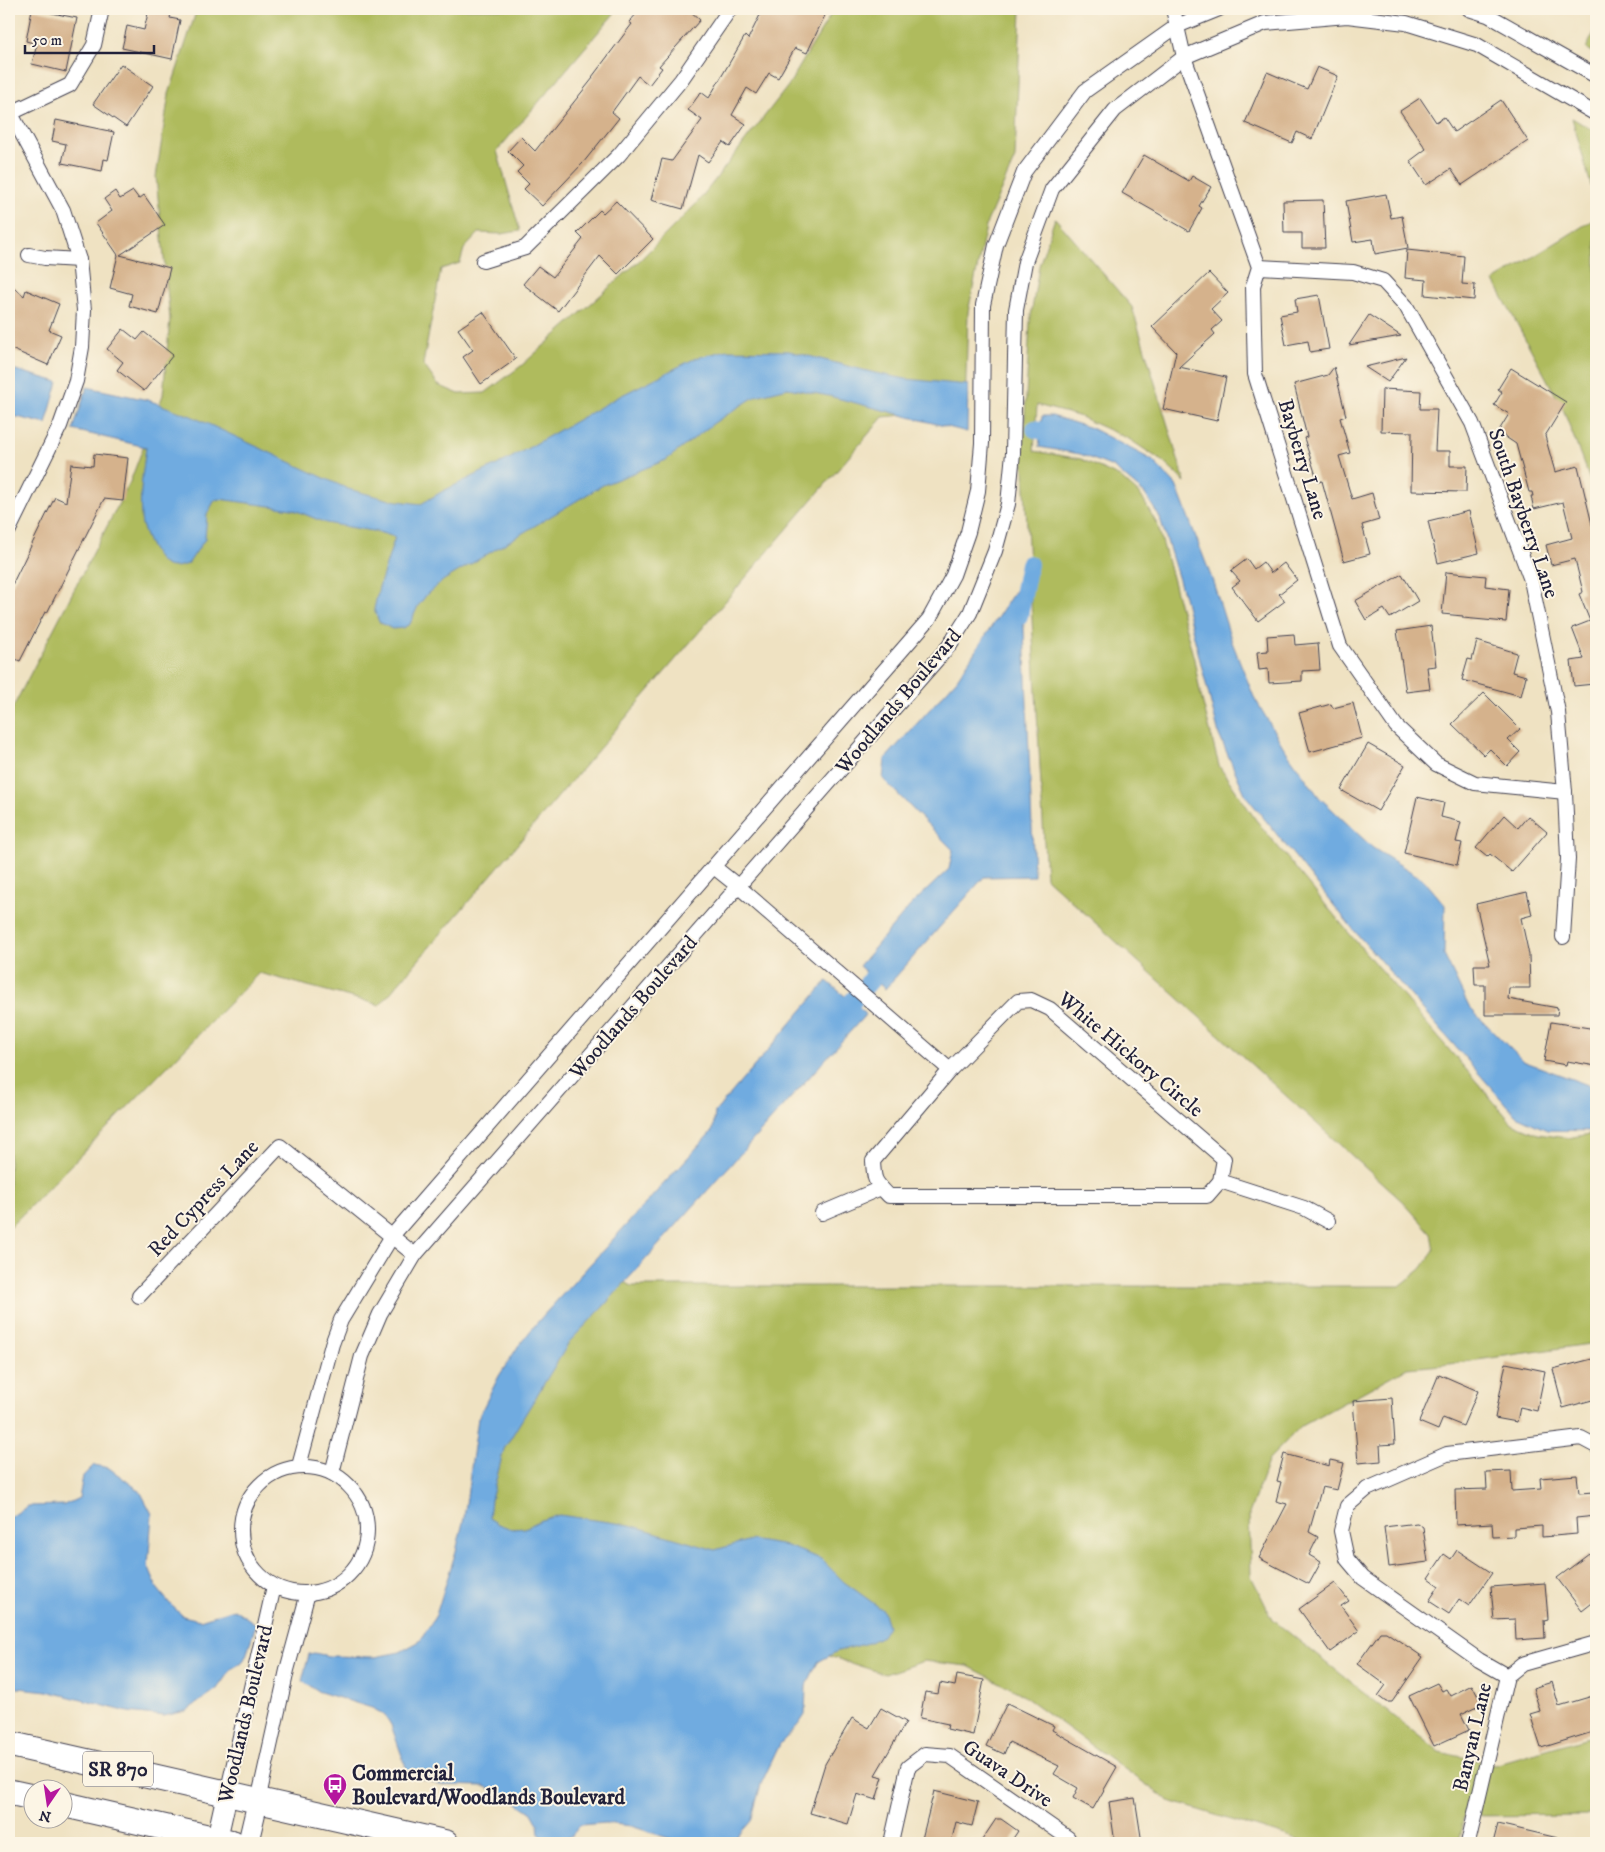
<svg xmlns="http://www.w3.org/2000/svg" width="1605" height="1852" font-family="'IM FELL DW Pica',serif">
  <style>
    .green { fill: #afbb5d; stroke: #686e4c }
    .water { fill: #6fabe0; stroke: #48668e }
    .lines { fill: none; stroke-linecap: round; stroke-linejoin: round }
    .canal { stroke: #6fabe0; stroke-width: 18 }
    .building { fill: #d5b28c }
    .street-casing { stroke: #413f4f; stroke-width: 16 }
    .secondary-casing { stroke: #413f4f; stroke-width: 22 }
    .highway-casing { stroke: #413f4f; stroke-width: 27 }
    .street { stroke: #fff; stroke-width: 14 }
    .secondary { stroke: #fff; stroke-width: 20 }
    .highway { stroke: #fff; stroke-width: 25 }
    .labels { text-anchor: middle; stroke-width: 4; stroke-linejoin: round; paint-order: stroke }
    .shield { fill: #fcf5e5; stroke: #63616e; stroke-width: 1 }
    .shield-label { font-size: 20px; font-weight: bold; fill: #22223b }
    .street-label { font-size: 21px; fill: #22223b; stroke: #fcf5e5 }
    .poi-label { font-size: 21px; font-weight: bold; fill: #22223b; stroke: #fcf5e5; text-anchor: start }
  </style>
  <rect width="100%" height="100%" fill="#fcf5e5"/>
  <filter id="ink" filterUnits="userSpaceOnUse"><feTurbulence type="fractalNoise" baseFrequency=".02" numOctaves="2"/><feDisplacementMap in="SourceGraphic" scale="10" xChannelSelector="R" yChannelSelector="G"/><feConvolveMatrix kernelMatrix="1 2 1 2 8 2 1 2 1" color-interpolation-filters="sRGB"/></filter>
  <filter id="wash" filterUnits="userSpaceOnUse"><feTurbulence type="fractalNoise" baseFrequency=".0096" numOctaves="4" result="noise"/><feDisplacementMap in="SourceGraphic" scale="20" xChannelSelector="R" yChannelSelector="G"/><feGaussianBlur stdDeviation="1.12" result="paint"/><feColorMatrix in="noise" values="0 0 0 0 0 0 0 0 0 0 0 0 0 0 0 0 0 1.4 0 .05"/><feComposite in="paint" operator="in"/></filter>
  <g filter="url(#wash)">
    <rect width="100%" height="100%" fill="#efe2c2"/>
    <!-- green -->
    <g class="green">
      <polygon points="197,9 618,9 497,151 520,231 501,234 479,233 464,249 460,263 441,269 423,364 438,385 459,394 485,393 521,366 640,260 697,203 788,86 834,9 1021,9 1015,158 987,222 968,312 965,409 883,417 380,1005 259,973 9,1228 9,715 130,482 163,395 170,319 156,177 169,94"/>
      <polygon points="1596,29 1596,54 1586,48"/>
      <polygon points="1572,118 1596,132 1596,203"/>
      <polygon points="1055,218 1132,307 1185,482 1162,461 1129,439 1078,416 1037,405 1034,451 1081,459 1120,477 1141,496 1158,526 1194,659 1200,692 1219,766 1256,820 1353,938 1512,1123 1538,1134 1567,1138 1596,1133 1596,1343 1442,1365 1407,1368 1301,1426 1269,1459 1249,1514 1251,1576 1273,1620 1439,1752 1494,1764 1596,1735 1596,1815 1464,1816 1458,1843 1308,1843 1169,1801 1018,1692 968,1666 924,1661 885,1674 479,1544 484,1457 613,1276 631,1286 1400,1286 1421,1269 1434,1251 1431,1233 1403,1202 1046,878 1023,452 1030,322 1039,266"/>
      <polygon points="1596,218 1596,496 1563,409 1494,281"/>
    </g>
    <!-- water -->
    <g class="water">
      <path d="M727,350L789,351L875,373L906,379L968,385L967,432L829,396L788,388L756,396L714,423L666,460L603,485L444,580L428,593L418,606L410,624L403,628L392,629L379,622L374,609L379,587L395,537L378,532L326,523L292,509L219,499L215,500L207,514L205,539L188,564C181,566 173,569 165,565C155,560 141,529 141,517C139,494 143,470 146,447L73,430L87,387L148,400L191,416L348,489L390,500L421,504L443,491L507,460L618,397L696,358Z"/>
      <polygon points="9,368 58,382 46,424 9,415"/>
      <polygon points="1042,416 1052,416 1091,428 1152,460 1176,485 1212,579 1232,642 1254,697 1284,748 1319,797 1373,848 1424,880 1445,905 1444,955 1469,1007 1523,1061 1596,1088 1596,1131 1547,1130 1516,1116 1357,934 1246,796 1219,735 1183,593 1160,518 1145,494 1113,467 1080,454 1039,447"/>
      <polygon points="1022,580 1034,876 984,877 885,989 859,966 910,906 949,869 953,850 883,779 885,759 957,679"/>
      <path d="M827,981L866,1014L602,1308L570,1341L504,1449L491,1500L489,1518L498,1524L512,1529L525,1528L541,1520L559,1515L630,1525L715,1550L750,1540L787,1546L821,1559L844,1582L883,1610L888,1626L882,1636L868,1643L838,1651L818,1662L806,1686L805,1715L799,1724L780,1744L761,1784L751,1821L734,1840L727,1843H684L631,1826L605,1823L580,1825C568,1842 564,1840 545,1840L539,1834L538,1824L532,1813L512,1799L484,1786L443,1785L419,1778L407,1770L391,1725L385,1715L372,1708L317,1691L302,1681L309,1654L314,1653L329,1656L375,1657L400,1652L420,1641L436,1615L456,1551L464,1518L478,1418L499,1376L519,1345L541,1318L713,1130L715,1112Z"/>
      <polygon points="94,1465 109,1468 140,1491 152,1514 148,1566 157,1588 171,1605 183,1616 200,1620 234,1609 256,1624 247,1653 243,1662 231,1669 217,1689 186,1711 164,1716 128,1712 47,1691 9,1687 9,1518 28,1506 64,1505 79,1498 83,1476"/>
    </g>
    <g class="lines">
      <!-- canal -->
      <g class="canal">
        <polyline points="1035,429 1063,436"/>
        <polyline points="1019,616 1029,564"/>
        <polyline points="837,1019 888,960"/>
      </g>
    </g>
    <g id="blocks">
      <!-- building -->
      <g class="building">
        <polygon points="32,9 77,18 66,72 32,64 37,44 26,41"/>
        <polygon points="149,9 172,9 170,18 180,20 172,59 122,48 127,26 144,30"/>
        <polygon points="641,9 688,9 700,20 659,66 662,68 649,85 638,76 612,112 619,118 583,163 542,206 524,189 529,184 517,172 523,166 508,151 521,137 535,151 593,78 592,77 632,24 629,22"/>
        <polygon points="763,9 771,9 784,15 787,9 828,9 807,53 795,48 778,78 769,73 756,94 747,88 732,115 746,124 730,147 723,142 708,162 698,155 683,209 651,200 662,159 672,161 702,120 688,110 701,92 709,98 745,36 748,39"/>
        <polygon points="121,64 153,86 126,127 93,104"/>
        <polygon points="1317,67 1338,76 1312,139 1297,132 1292,143 1245,123 1267,72 1307,89"/>
        <polygon points="1420,98 1436,122 1444,117 1454,132 1501,100 1528,141 1462,185 1451,169 1426,185 1410,161 1426,149 1400,111"/>
        <polygon points="56,120 114,132 108,160 104,159 102,171 62,163 66,144 52,141"/>
        <polygon points="1144,155 1189,181 1192,176 1211,187 1199,206 1202,208 1189,231 1122,193"/>
        <polygon points="115,191 120,199 133,191 139,199 144,195 165,225 120,255 170,268 158,314 129,306 132,294 110,288 118,255 96,223 112,211 104,199"/>
        <polygon points="1386,194 1391,218 1402,216 1408,248 1375,254 1373,239 1353,242 1346,201"/>
        <polygon points="1323,200 1325,248 1302,248 1302,233 1284,233 1283,201"/>
        <polygon points="616,201 653,239 618,274 600,256 558,311 523,284 538,266 553,277 583,239 577,233 600,210 603,213"/>
        <polygon points="1407,250 1464,256 1462,284 1475,285 1474,300 1425,295 1426,280 1405,278"/>
        <polygon points="1209,273 1228,293 1211,309 1222,321 1212,330 1215,334 1179,367 1226,377 1217,421 1163,409 1176,352 1152,327"/>
        <polygon points="9,283 24,296 26,290 59,304 49,330 61,335 48,365 9,348"/>
        <polygon points="1319,295 1329,349 1310,352 1308,341 1286,345 1280,315 1297,312 1295,299"/>
        <polygon points="483,312 516,359 481,384 463,357 473,350 458,329"/>
        <polygon points="1369,315 1401,336 1349,345"/>
        <polygon points="123,329 137,340 144,332 173,355 144,391 117,370 123,362 107,349"/>
        <polygon points="1406,357 1388,382 1365,367"/>
        <polygon points="1334,367 1346,416 1340,418 1350,453 1339,456 1352,499 1372,493 1379,520 1362,525 1370,554 1344,561 1322,481 1318,482 1304,438 1307,437 1294,384 1328,375"/>
        <polygon points="1511,368 1566,402 1545,436 1555,472 1578,466 1596,541 1596,688 1594,684 1574,686 1571,661 1584,659 1572,628 1590,621 1579,594 1583,592 1575,559 1551,565 1546,545 1572,538 1563,502 1534,509 1531,496 1533,496 1532,492 1529,492 1516,444 1498,432 1509,414 1494,405 1502,392 1498,389"/>
        <polygon points="1382,389 1421,391 1420,409 1437,409 1435,451 1450,451 1450,466 1467,466 1466,492 1411,491 1412,432 1381,431"/>
        <polygon points="94,454 128,458 123,501 104,499 47,613 45,612 20,661 9,656 9,591 55,497 66,502 71,464 93,466"/>
        <polygon points="1469,511 1479,553 1438,563 1428,521"/>
        <polygon points="1247,559 1254,569 1263,562 1271,573 1284,563 1297,580 1279,594 1285,601 1258,621 1232,587 1240,581 1231,571"/>
        <polygon points="1446,572 1486,576 1485,586 1509,589 1506,622 1463,618 1463,616 1442,614"/>
        <polygon points="1402,574 1418,601 1390,618 1384,609 1366,620 1355,601"/>
        <polygon points="1431,626 1436,666 1427,667 1430,689 1406,692 1397,631"/>
        <polygon points="1294,634 1295,645 1318,643 1320,670 1302,671 1302,681 1269,683 1268,669 1259,670 1257,652 1268,651 1267,636"/>
        <polygon points="1477,641 1517,653 1512,672 1526,676 1521,696 1462,680 1468,659 1472,660"/>
        <polygon points="1484,693 1520,729 1508,740 1520,752 1507,766 1490,749 1484,755 1452,724"/>
        <polygon points="1353,703 1362,738 1310,752 1299,713 1331,704 1333,708"/>
        <polygon points="1368,744 1405,765 1378,811 1341,790"/>
        <polygon points="1417,797 1444,803 1441,817 1461,822 1456,842 1462,843 1457,865 1404,853"/>
        <polygon points="1504,815 1518,828 1528,816 1547,832 1512,872 1490,854 1487,857 1476,848"/>
        <polygon points="1527,892 1532,915 1521,918 1529,955 1530,988 1509,988 1508,999 1558,1008 1557,1015 1485,1015 1485,985 1475,985 1474,965 1490,965 1476,904"/>
        <polygon points="1551,1022 1596,1029 1596,1066 1567,1061 1566,1065 1544,1061"/>
        <polygon points="1596,1358 1596,1399 1563,1408 1553,1369"/>
        <polygon points="1506,1363 1545,1371 1537,1411 1520,1407 1517,1422 1495,1418"/>
        <polygon points="1439,1374 1478,1391 1463,1426 1443,1418 1438,1430 1419,1422"/>
        <polygon points="1392,1398 1395,1444 1380,1445 1381,1461 1358,1463 1353,1401"/>
        <polygon points="1284,1454 1329,1466 1330,1460 1344,1463 1337,1490 1322,1487 1309,1532 1318,1537 1309,1555 1321,1562 1309,1584 1259,1558 1287,1504 1276,1501 1281,1482 1277,1481"/>
        <polygon points="1511,1471 1512,1491 1541,1489 1540,1478 1577,1475 1579,1493 1595,1492 1596,1516 1576,1518 1577,1534 1542,1537 1542,1526 1514,1528 1514,1536 1493,1537 1492,1523 1456,1525 1455,1490 1487,1489 1486,1472"/>
        <polygon points="1417,1523 1423,1527 1428,1562 1389,1567 1384,1527"/>
        <polygon points="1457,1550 1492,1573 1469,1606 1459,1599 1449,1614 1429,1601 1439,1586 1428,1578 1444,1554 1451,1559"/>
        <polygon points="1589,1554 1596,1564 1596,1600 1582,1611 1557,1578"/>
        <polygon points="1335,1583 1349,1601 1341,1606 1359,1631 1330,1652 1299,1609"/>
        <polygon points="1545,1583 1548,1619 1544,1620 1545,1638 1516,1640 1515,1619 1494,1620 1491,1587"/>
        <polygon points="1380,1632 1386,1632 1423,1657 1392,1702 1386,1702 1378,1696 1386,1685 1357,1664"/>
        <polygon points="957,1675 984,1680 973,1735 947,1729 948,1724 920,1718 925,1692 938,1694 940,1683 955,1686"/>
        <polygon points="1552,1682 1559,1706 1596,1695 1596,1731 1541,1748 1530,1714 1540,1711 1533,1688"/>
        <polygon points="1437,1683 1442,1691 1446,1689 1450,1696 1472,1685 1482,1704 1461,1714 1469,1730 1434,1746 1409,1696"/>
        <polygon points="1007,1703 1054,1726 1052,1730 1117,1767 1093,1809 1073,1798 1078,1788 1054,1774 1059,1766 1009,1742 1004,1754 986,1746"/>
        <polygon points="881,1708 906,1722 875,1775 883,1777 876,1800 857,1794 848,1824 810,1813 825,1764 852,1718 869,1728"/>
        <polygon points="934,1791 978,1802 972,1826 956,1822 951,1843 921,1843"/>
        <polygon points="1135,1798 1142,1843 1115,1843 1109,1802"/>
        <polygon points="996,1819 1001,1819 1018,1831 1010,1843 980,1843"/>
        <polygon points="1498,1824 1558,1838 1558,1843 1493,1843"/>
      </g>
    </g>
  </g>
  <g filter="url(#ink)">
    <use href="#blocks" fill-opacity="0" stroke="#413f4f" stroke-width="1"/>
    <g class="lines">
      <!-- street casing -->
      <g class="street-casing">
        <g id="street">
          <polyline points="1173,9 1184,57 1259,267 1253,286 1255,374 1340,646 1396,726 1436,764 1475,783 1565,792"/>
          <polyline points="1469,9 1488,15 1596,76"/>
          <polyline points="9,110 63,210 79,260 84,310 82,347 76,381 60,426 9,530"/>
          <polyline points="9,114 70,85 94,45 102,9"/>
          <polyline points="29,255 45,258 79,260"/>
          <polyline points="483,261 525,248 619,155 681,80 730,9"/>
          <polyline points="1259,267 1353,272 1383,281 1406,306 1472,423 1531,580 1558,712 1565,792 1568,859 1563,937"/>
          <polyline points="714,867 739,887 950,1070"/>
          <path d="M1031,1000L1050,1009L1224,1159L1220,1181L1207,1196H889C875,1181 874,1182 873,1161L950,1070L1018,1001Z"/>
          <polyline points="1220,1181 1304,1208 1328,1221"/>
          <polyline points="822,1213 881,1188"/>
          <polyline points="139,1296 280,1146 415,1255"/>
          <polyline points="299,1466 332,1344 341,1320 392,1236 929,619 953,575 968,532 978,491 982,443 983,305 996,245 1024,172 1085,91 1177,26 1219,9"/>
          <circle cx="304" cy="1530" r="63"/>
          <polyline points="332,1473 362,1356 380,1314 415,1255 949,646 970,613 995,551 1008,504 1013,453 1016,310 1025,262 1052,189 1115,110 1184,57 1265,23 1347,16 1406,23 1477,45 1596,114"/>
          <polyline points="1507,1676 1479,1660 1363,1578 1347,1559 1341,1531 1347,1506 1367,1489 1447,1454 1581,1438 1596,1446"/>
          <polyline points="227,1794 274,1586"/>
          <polyline points="258,1801 287,1670 308,1593"/>
          <polyline points="891,1843 908,1767 925,1754 950,1756 1068,1838 1070,1843"/>
          <polyline points="1468,1843 1507,1676 1522,1664 1596,1643"/>
        </g>
      </g>
      <!-- secondary casing -->
      <g class="secondary-casing">
        <g id="secondary">
          <polyline points="216,1843 227,1794"/>
          <polyline points="248,1843 258,1801"/>
        </g>
      </g>
      <!-- highway casing -->
      <g class="highway-casing">
        <g id="highway">
          <polyline points="9,1744 446,1843"/>
          <polyline points="9,1792 32,1797"/>
          <polyline points="62,1804 233,1843"/>
        </g>
      </g>
      <!-- street -->
      <use href="#street" class="street"/>
      <!-- secondary -->
      <use href="#secondary" class="secondary"/>
      <!-- highway -->
      <use href="#highway" class="highway"/>
    </g>
  </g>
  <!-- icons -->
  <defs>
    <g id="bus-pin" transform="scale(1.25)"><path d="M0 17L-7.5 6A9.5 9.5 0 1 1 7.5 6Z" fill="#b5179e" stroke="#fcf5e5"/><path d="M-5-6H5V4H4V6H2V4H-2V6H-4V4H-5ZM-3.5-4V0h7V-4ZM-3.5 1.2v1.5H-2V1.2ZM2 1.2v1.5H3.5V1.2Z" fill="#fff"/></g>
  </defs>
  <g fill-rule="evenodd">
    <use href="#bus-pin" x="335" y="1785"/>
  </g>
  <g class="labels">
    <!-- shield labels -->
    <rect class="shield" x="83" y="1751.5" width="70" height="35" rx="4"/>
    <g class="shield-label">
      <text x="118" y="1776">SR 870</text>
    </g>
    <!-- street labels -->
    <g class="street-label">
      <text transform="translate(1303 459) rotate(73)" y="7">Bayberry Lane</text>
      <text transform="translate(1524 513) rotate(71)" y="7">South Bayberry Lane</text>
      <text transform="translate(898 701) rotate(-50)" y="7">Woodlands Boulevard</text>
      <text transform="translate(633 1007) rotate(-49)" y="7">Woodlands Boulevard</text>
      <text transform="translate(1131 1054) rotate(40)" y="7">White Hickory Circle</text>
      <text transform="translate(203 1198) rotate(-47)" y="7">Red Cypress Lane</text>
      <text transform="translate(245 1714) rotate(-77)" y="7">Woodlands Boulevard</text>
      <text transform="translate(1472 1737) rotate(-77)" y="7">Banyan Lane</text>
      <text transform="translate(1008 1773) rotate(34)" y="7">Guava Drive</text>
    </g>
    <!-- poi labels -->
    <g class="poi-label">
      <text x="352" y="1780">Commercial<tspan x="352" dy="24">Boulevard/Woodlands Boulevard</tspan></text>
    </g>
  </g>
  <!-- margin -->
  <rect width="1605" height="1852" fill="none" stroke="#fcf5e5" stroke-width="30"/>
  <!-- north arrow -->
  <g transform="translate(48 1804) rotate(193)"><circle r="24" fill="#fcf5e5" stroke="#a5a1a1"/>
  <path d="M0-4L9 19L0 12L-9 19Z" fill="#b5179e"/>
  <text y="-8" font-size="14" font-weight="bold" text-anchor="middle" fill="#22223b">N</text>
  </g>
  <!-- scale -->
  <path d="M25 45v8h129v-8" fill="none" stroke="#22223b" stroke-width="2.5"/>
  <text x="32" y="45" font-size="15" fill="#22223b" stroke="#fcf5e5" stroke-width="4" paint-order="stroke">50 m</text>
</svg>
